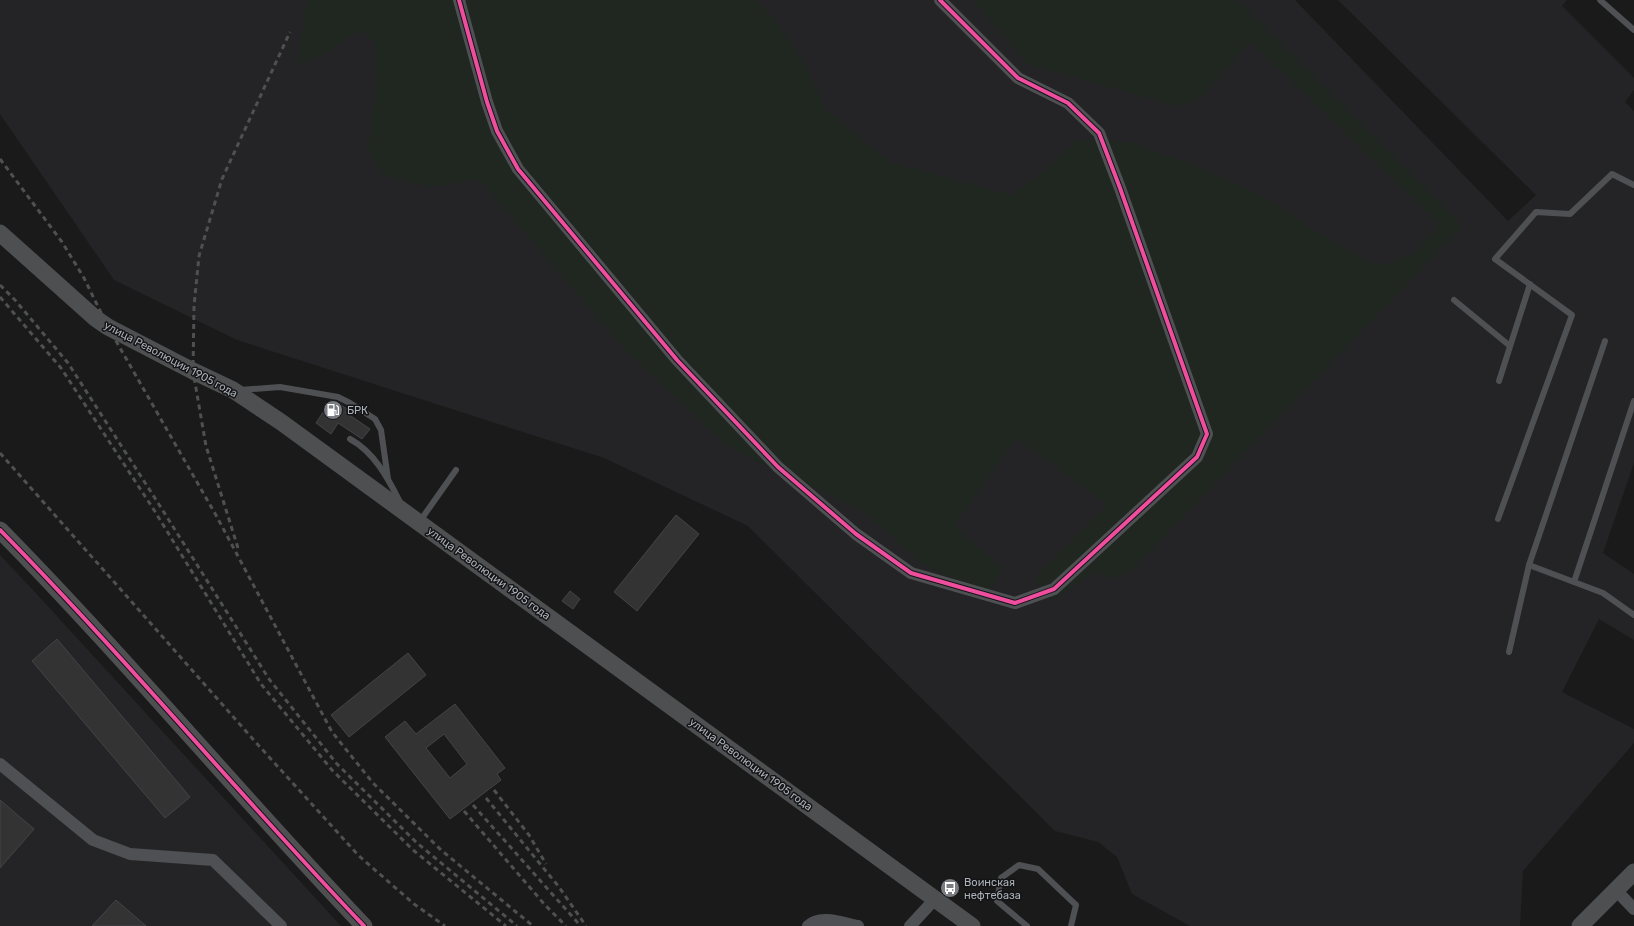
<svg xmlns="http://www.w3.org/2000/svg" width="1634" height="926" font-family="Rubik,sans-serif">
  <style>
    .built { fill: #242426 }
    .green { fill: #202721 }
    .building { fill: #333334; stroke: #424446; fill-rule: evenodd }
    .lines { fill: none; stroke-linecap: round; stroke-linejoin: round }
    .lane { stroke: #4e5053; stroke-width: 6 }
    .street { stroke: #4e5053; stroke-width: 12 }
    .secondary { stroke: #4d4f51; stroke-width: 17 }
    .rail { stroke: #4e5051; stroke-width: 3; stroke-dasharray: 5 4; stroke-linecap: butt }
    .cycleway-casing { stroke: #141416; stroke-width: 6 }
    .cycleway { stroke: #ef4d9e; stroke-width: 4 }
    .labels { text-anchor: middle; stroke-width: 3; stroke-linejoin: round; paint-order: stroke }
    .street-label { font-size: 11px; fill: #acb2ba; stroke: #141416 }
    .poi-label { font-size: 11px; fill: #acb2ba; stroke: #141416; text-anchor: start }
  </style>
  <rect width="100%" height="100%" fill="#1a1a1a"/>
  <!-- built -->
  <g class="built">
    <polygon points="0,0 1295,0 1508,221 1536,195 1338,0 1567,0 1562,6 1634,78 1634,90 1625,102 1634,111 1634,463 1603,553 1634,574 1634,640 1599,619 1562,692 1634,729 1634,743 1523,871 1520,926 1190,926 1132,894 1117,857 1098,842 1055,831 748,526 604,458 237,340 114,280 0,114"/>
    <polygon points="0,555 32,589 341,926 0,926"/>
  </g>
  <!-- green -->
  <polygon class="green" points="307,0 755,0 770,14 804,62 826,110 890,162 1011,195 1043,172 1077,140 1131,142 1199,167 1268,199 1322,235 1377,266 1414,254 1439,224 1250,41 1200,99 1177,106 1027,64 973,0 1238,0 1463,226 1133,569 1111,580 1098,571 1052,600 1034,578 1107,505 1016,438 954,526 1004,569 987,595 922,564 865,512 729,448 622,347 479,179 431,187 385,176 368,151 376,85 374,42 359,30 322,56 297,64"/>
  <!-- building -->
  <g class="building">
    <polygon points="331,400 335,401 347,409 345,412 370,429 362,439 338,423 331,434 316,423"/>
    <polygon points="676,515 699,534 637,611 614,592"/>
    <polygon points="570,591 580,599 573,609 562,601"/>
    <polygon points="57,639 190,797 165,818 32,661"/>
    <polygon points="408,653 426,675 349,737 331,715"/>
    <path d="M455,704L505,768L497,774L501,780L450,819L385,737L405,721L416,734ZM444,734L467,764L450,778L426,748Z"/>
    <polygon points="0,800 34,829 0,868"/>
    <polygon points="116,900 146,926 92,926"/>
  </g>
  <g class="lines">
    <!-- lane -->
    <g class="lane">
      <polyline points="1600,0 1634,30"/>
      <polyline points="1454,300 1510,346"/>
      <polyline points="1499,381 1530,284"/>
      <polyline points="240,390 280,387 338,397 350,403 375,419 381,430 388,479"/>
      <path d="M350,439C374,452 388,478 400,502"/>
      <polyline points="1498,519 1572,315 1495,259 1536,212 1570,214 1612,174 1634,185"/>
      <polyline points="420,521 456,470"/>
      <polyline points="1529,565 1603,593 1634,615"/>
      <polyline points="1574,582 1634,401"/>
      <polyline points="1509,652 1529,565 1605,341"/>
      <polyline points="1027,926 997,901 1001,878 1019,865 1038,869 1076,905 1071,926"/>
    </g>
    <!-- street -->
    <g class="street">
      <polyline points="459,0 487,102 497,131 518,169 677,360 778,467 856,534 911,573 1015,603 1054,589 1197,457 1207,434 1120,188 1099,133 1068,103 1018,78 940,0"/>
      <polyline points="0,764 93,840 130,854 213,860 281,926"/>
      <polyline points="1616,890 1634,909"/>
      <path d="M808,926C820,914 843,923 858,926"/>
      <polyline points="910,926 935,899"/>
    </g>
    <!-- secondary -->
    <g class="secondary">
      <polyline points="0,233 95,318 108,327 193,371 233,390 281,422 972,926"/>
      <path d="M0,530C126,658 240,796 364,926"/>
      <polyline points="1580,926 1634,872"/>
    </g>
    <!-- rail -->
    <g class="rail">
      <polyline points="0,159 62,242 84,278 108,327 217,517 332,732 373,783 441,850 533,926"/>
      <polyline points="0,285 15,300 68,363 160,506 269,679 337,764 417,843 517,926"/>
      <polyline points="0,297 61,368 154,510 261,684 332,770 413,850 506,926"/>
      <polyline points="0,453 260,747 359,856 414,904 445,926"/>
      <polyline points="238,548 206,446 193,371 194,306 199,256 222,179 290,32"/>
      <polyline points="494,790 529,835 546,864"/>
      <polyline points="486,798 559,887 586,926"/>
      <polyline points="473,805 578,923"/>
      <polyline points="464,811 545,905 566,926"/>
    </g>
    <!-- cycleway casing -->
    <g class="cycleway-casing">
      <g id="cycleway">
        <polyline points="459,0 487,102 497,131 518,169 677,360 778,467 856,534 911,573 1015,603 1054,589 1197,457 1207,434 1120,188 1099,133 1068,103 1018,78 940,0"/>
        <path d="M0,530C126,658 240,796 364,926"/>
      </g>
    </g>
    <!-- cycleway -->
    <use href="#cycleway" class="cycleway"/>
  </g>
  <!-- icons -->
  <defs>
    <g id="fuel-disc" transform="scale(1)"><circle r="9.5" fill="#797d82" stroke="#141416"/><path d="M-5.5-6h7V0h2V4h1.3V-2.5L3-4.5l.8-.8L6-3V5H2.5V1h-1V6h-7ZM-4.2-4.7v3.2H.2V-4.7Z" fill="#fff"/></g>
    <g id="bus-disc" transform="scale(1)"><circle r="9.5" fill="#797d82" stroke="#141416"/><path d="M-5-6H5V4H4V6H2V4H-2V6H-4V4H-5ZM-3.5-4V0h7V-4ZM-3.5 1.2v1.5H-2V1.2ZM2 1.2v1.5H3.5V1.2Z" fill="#fff"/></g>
  </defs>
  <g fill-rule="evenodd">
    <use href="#fuel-disc" x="333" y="410"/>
    <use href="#bus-disc" x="950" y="888"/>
  </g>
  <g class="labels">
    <!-- street labels -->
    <g class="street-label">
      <text transform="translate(171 359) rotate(28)" y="4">улица Революции 1905 года</text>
      <text transform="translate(489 573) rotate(36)" y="4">улица Революции 1905 года</text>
      <text transform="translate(751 764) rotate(36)" y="4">улица Революции 1905 года</text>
    </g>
    <!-- poi labels -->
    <g class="poi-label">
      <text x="347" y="414">БРК</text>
      <text x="964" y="886">Воинская<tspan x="964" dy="13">нефтебаза</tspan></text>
    </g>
  </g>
</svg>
